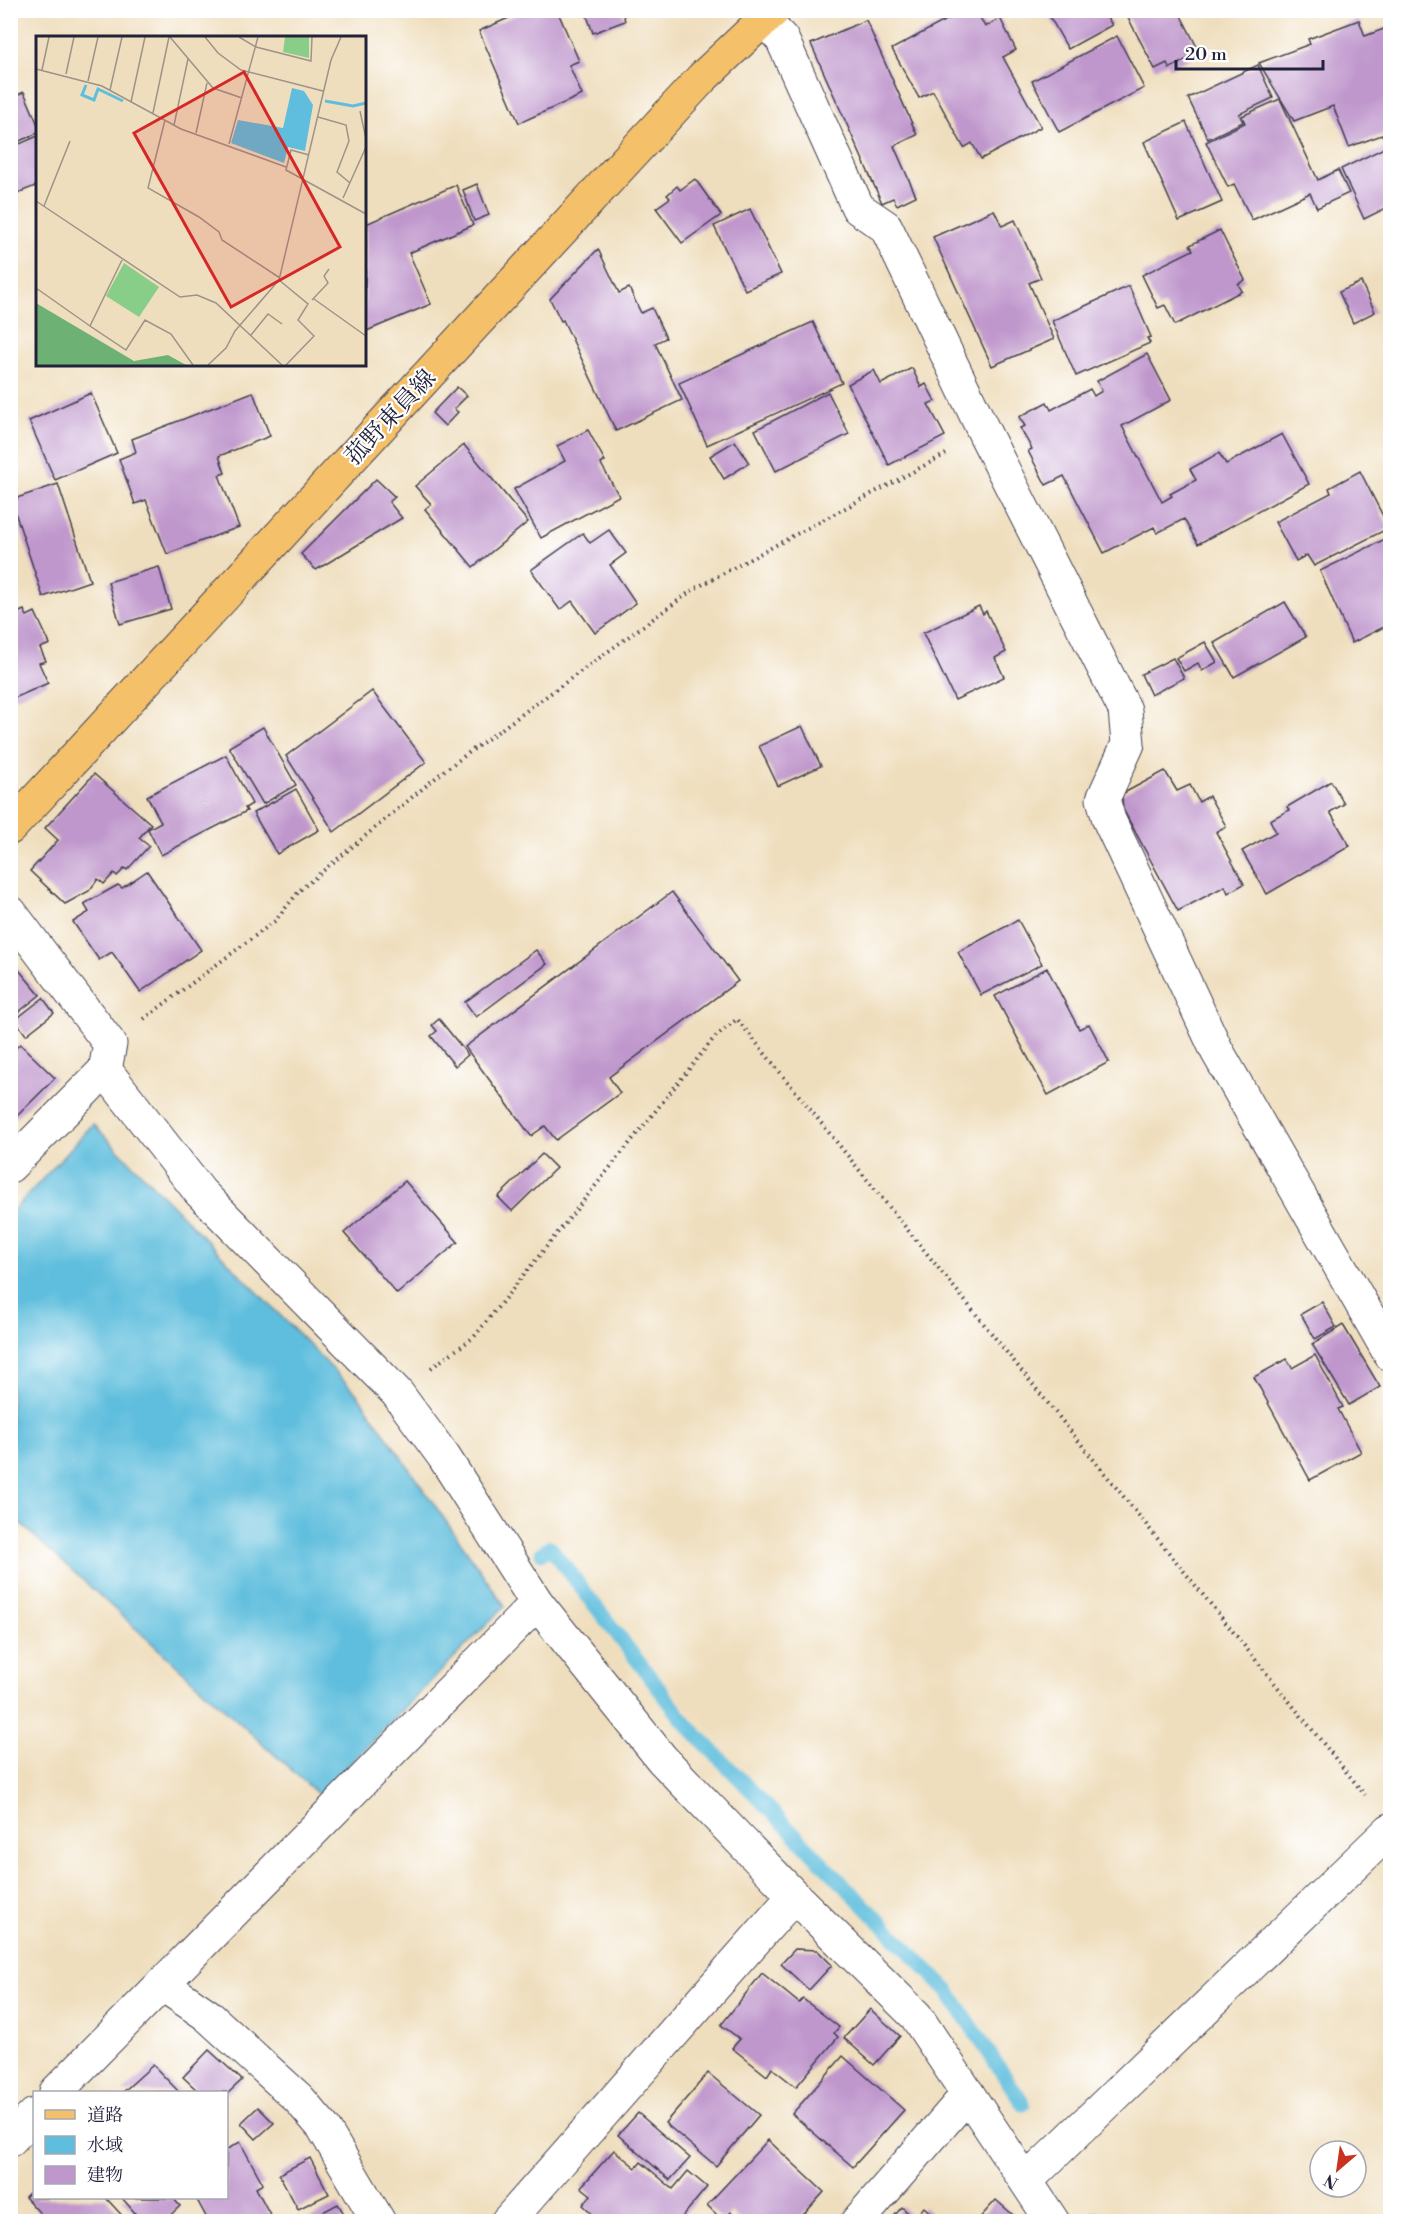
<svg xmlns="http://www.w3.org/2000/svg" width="1401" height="2232" font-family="'Libre Bodoni','Noto Serif JP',serif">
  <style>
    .water { fill: #5fbedd; stroke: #40708c; stroke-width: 1.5 }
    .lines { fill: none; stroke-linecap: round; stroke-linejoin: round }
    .stream { stroke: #5fbedd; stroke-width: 15 }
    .building { fill: #bf97cc }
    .minor-casing { stroke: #413e4e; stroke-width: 35 }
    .major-casing { stroke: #413e4e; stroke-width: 35 }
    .path { stroke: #413e4e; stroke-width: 4; stroke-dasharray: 1.5 4.5; stroke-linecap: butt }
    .minor { stroke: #fff; stroke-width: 33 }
    .major { stroke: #f4c16a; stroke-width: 33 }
    .labels { text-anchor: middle; stroke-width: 4.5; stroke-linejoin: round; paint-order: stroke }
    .street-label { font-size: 24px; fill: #22223b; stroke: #fff }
    .inset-river { fill: none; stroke: #5fbedd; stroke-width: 3 }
    .inset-road { fill: none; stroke: #9d9389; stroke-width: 1.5 }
    .view { fill: #d62828; fill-opacity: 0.15; stroke: #d62828; stroke-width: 3 }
    .inset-edge { fill: none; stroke: #22223b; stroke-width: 3 }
  </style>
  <rect width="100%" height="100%" fill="#fff"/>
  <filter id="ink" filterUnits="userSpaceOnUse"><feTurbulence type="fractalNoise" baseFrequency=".0167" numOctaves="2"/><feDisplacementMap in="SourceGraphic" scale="12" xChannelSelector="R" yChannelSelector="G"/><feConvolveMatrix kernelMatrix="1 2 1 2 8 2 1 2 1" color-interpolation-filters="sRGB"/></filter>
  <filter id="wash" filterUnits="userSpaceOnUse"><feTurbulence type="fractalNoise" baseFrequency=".008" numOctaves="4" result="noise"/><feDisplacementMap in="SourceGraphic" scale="24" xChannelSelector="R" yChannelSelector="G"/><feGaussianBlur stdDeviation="1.35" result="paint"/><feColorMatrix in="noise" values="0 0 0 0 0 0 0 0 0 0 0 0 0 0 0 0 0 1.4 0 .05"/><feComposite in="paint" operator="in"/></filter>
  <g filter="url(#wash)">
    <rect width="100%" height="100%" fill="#efdebd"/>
    <!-- water -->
    <polygon class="water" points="93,1124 358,1395 505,1606 319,1795 11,1515 11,1213"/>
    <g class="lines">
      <!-- stream -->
      <g class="stream">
        <polyline points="542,1553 550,1547 687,1725 948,1991 1023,2104"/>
        <polyline points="1097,2218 1100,2222"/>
      </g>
    </g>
    <g id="blocks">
      <!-- building -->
      <g class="building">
        <polygon points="527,10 557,10 579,61 569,65 582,95 519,123 479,31"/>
        <polygon points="585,10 622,10 625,21 593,33"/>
        <polygon points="965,10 976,10 985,27 1000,18 1016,50 1003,57 1041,127 981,159 972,143 964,148 933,91 919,98 892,49"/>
        <polygon points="1046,10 1103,10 1112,25 1068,49"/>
        <polygon points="1124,10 1178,10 1197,47 1192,50 1195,55 1169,69 1167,63 1155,69"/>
        <polygon points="866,20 917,135 894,146 916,196 897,205 893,198 882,203 811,44"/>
        <polygon points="1359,20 1365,36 1389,27 1390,32 1390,90 1387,91 1390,99 1390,132 1349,147 1333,106 1294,121 1259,63 1310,44 1308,39"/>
        <polygon points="1117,36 1144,88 1059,132 1032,81"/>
        <polygon points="1258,65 1273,98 1239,114 1243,122 1208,139 1188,98"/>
        <polygon points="24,92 38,125 38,133 10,145 10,98"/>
        <polygon points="1280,99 1318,180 1338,170 1349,193 1317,208 1310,193 1252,220 1234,184 1228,187 1206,142 1245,123 1242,116"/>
        <polygon points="1186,122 1222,202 1179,221 1144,142"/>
        <polygon points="38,136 38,185 10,196 10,148"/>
        <polygon points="1390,145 1390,206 1364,219 1341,169"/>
        <polygon points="695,179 721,215 682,243 656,208 670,198 667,195 677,186 680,190"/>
        <polygon points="477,184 489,215 474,221 463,190"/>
        <polygon points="456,185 473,225 409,253 431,304 364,332 366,224"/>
        <polygon points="750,209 781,274 745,290 714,226"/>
        <polygon points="994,210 1002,226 1015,220 1041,278 1029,283 1054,339 992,366 933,237"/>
        <polygon points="1220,230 1245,280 1238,284 1242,291 1175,325 1165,305 1158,308 1142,275 1193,250 1190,245"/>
        <polygon points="598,249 619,293 629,288 641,313 652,308 666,338 655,343 682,400 616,431 563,320 561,321 550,299"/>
        <polygon points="1361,282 1375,312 1353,323 1339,292"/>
        <polygon points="1129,286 1151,337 1147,338 1150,343 1076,376 1052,321"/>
        <polygon points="813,322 842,383 707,445 679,383"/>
        <polygon points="1147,354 1171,400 1122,426 1162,502 1172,496 1170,494 1196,480 1190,469 1219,453 1226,464 1282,434 1309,484 1198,544 1184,519 1157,533 1154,527 1104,553 1064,476 1046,485 1028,451 1032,449 1020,428 1025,426 1019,417 1047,402 1051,410 1090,389 1094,396 1102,391 1097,381"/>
        <polygon points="912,368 921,387 926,384 935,401 928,404 945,436 889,465 848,384 874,370 881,384"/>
        <polygon points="457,387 467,396 454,409 458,412 445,426 432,413"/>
        <polygon points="253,392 270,436 219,456 225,473 219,475 239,527 167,554 146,500 135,504 119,459 136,452 132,439"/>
        <polygon points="828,392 849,434 776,471 755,430"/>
        <polygon points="91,393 117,453 55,480 29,421"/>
        <polygon points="588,430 605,461 601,464 619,496 541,538 514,489 565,461 557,446"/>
        <polygon points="735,441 749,463 724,479 710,456"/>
        <polygon points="464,445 528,522 473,567 425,509 431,504 415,486"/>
        <polygon points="1360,471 1389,528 1314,566 1307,555 1296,561 1275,522 1331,493 1329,488"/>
        <polygon points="376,479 395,497 389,502 402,518 316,570 301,554"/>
        <polygon points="58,484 90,581 43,597 11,500"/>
        <polygon points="609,530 626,553 610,565 636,603 595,633 572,601 560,610 531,570 583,533 590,543"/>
        <polygon points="1385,539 1390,551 1390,624 1352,643 1320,571"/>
        <polygon points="159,567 171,609 120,624 108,582"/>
        <polygon points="1285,602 1306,637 1234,677 1214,643"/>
        <polygon points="979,606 983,614 986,611 1006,652 995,658 1004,677 955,700 923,633"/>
        <polygon points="24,610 27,616 35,612 50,644 40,648 46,661 39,663 48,683 10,700 10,616"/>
        <polygon points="1205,642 1217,662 1202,671 1198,663 1184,671 1176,658"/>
        <polygon points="1173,658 1184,678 1151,695 1141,674"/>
        <polygon points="372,691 426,762 334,832 286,756"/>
        <polygon points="802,726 821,766 778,786 759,746"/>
        <polygon points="263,727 296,785 263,804 229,747"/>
        <polygon points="226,755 252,804 245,808 247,811 161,855 148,829 161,822 147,796"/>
        <polygon points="1165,771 1177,791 1190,785 1199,802 1209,796 1226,826 1216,832 1244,884 1228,893 1225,886 1178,911 1123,809 1122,794"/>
        <polygon points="94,774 151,824 139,838 149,846 127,870 125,868 117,876 114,873 104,884 98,879 89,891 65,904 30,871 58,840 45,828"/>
        <polygon points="1331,781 1344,804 1330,812 1350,846 1267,894 1242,851 1276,832 1270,820 1289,810 1287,807"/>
        <polygon points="296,789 319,830 277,854 253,813"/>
        <polygon points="147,871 201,950 140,992 112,952 99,960 73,922 89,912 84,904 118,885 122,888"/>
        <polygon points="672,892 738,981 609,1077 620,1093 556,1140 545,1126 531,1136 465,1047"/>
        <polygon points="1018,920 1042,964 981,995 958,952"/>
        <polygon points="536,950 547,964 476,1017 465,1002"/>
        <polygon points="10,965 15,972 19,970 40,995 10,1019"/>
        <polygon points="1047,968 1079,1029 1089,1024 1109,1062 1048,1095 995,996"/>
        <polygon points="43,998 54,1013 26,1035 15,1020"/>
        <polygon points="439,1019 468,1055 455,1066 431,1036 437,1031 432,1025"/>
        <polygon points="20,1044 55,1078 15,1118 10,1114 10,1054"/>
        <polygon points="542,1154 556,1168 512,1211 498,1197"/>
        <polygon points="405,1181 458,1242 397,1294 344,1233"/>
        <polygon points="1322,1302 1336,1327 1315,1339 1301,1314"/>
        <polygon points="1343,1325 1380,1387 1349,1405 1312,1344"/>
        <polygon points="1315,1355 1343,1407 1338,1409 1361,1452 1310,1480 1254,1377 1287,1359 1292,1368"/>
        <polygon points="795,1949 817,1950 832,1965 809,1990 781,1964"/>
        <polygon points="762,1973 799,2003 803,1999 839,2027 834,2033 838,2037 796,2087 772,2068 767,2076 732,2048 740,2039 721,2025"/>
        <polygon points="870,2009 900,2036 874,2065 844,2038"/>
        <polygon points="209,2050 242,2080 226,2095 226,2092 199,2092 183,2077"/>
        <polygon points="843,2056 904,2110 853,2167 792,2114"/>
        <polygon points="153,2065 179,2092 123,2092"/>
        <polygon points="708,2073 759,2115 716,2166 665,2123"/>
        <polygon points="258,2107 274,2123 256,2139 241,2123"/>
        <polygon points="638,2113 690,2158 670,2180 618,2135"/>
        <polygon points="768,2140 824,2192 797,2222 756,2222 752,2218 749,2222 741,2222 731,2212 723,2221 707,2205"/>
        <polygon points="240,2142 263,2184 256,2188 274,2222 209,2222 196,2198 226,2198 226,2150"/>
        <polygon points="614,2150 636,2168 641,2162 673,2189 688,2171 707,2187 678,2222 601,2222 583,2205 591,2195 581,2187"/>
        <polygon points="310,2158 329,2194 298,2209 279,2174"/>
        <polygon points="34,2188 34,2198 106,2198 127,2221 135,2213 122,2198 173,2198 180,2206 163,2222 48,2222 25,2197"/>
        <polygon points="996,2200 1021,2222 976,2222"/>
        <polygon points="338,2204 346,2217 338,2222 304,2222"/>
        <polygon points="902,2207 914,2219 924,2207 941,2222 889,2222"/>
      </g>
    </g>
  </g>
  <g filter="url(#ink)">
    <use href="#blocks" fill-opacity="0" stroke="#413e4e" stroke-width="1.5"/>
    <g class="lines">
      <!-- minor casing -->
      <g class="minor-casing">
        <g id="minor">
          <polyline points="764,20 782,39 858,208 886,227 985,434 1125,710 1128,744 1103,799 1109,820 1217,1051 1390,1354"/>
          <polyline points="10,912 110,1044 105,1070 10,1166"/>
          <polyline points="105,1070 200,1192 397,1393 444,1457 537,1603 662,1759 794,1896 916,2016 1053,2222"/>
          <polyline points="162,1984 207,2015 299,2099 323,2127 379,2222"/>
          <polyline points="56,2092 537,1603"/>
          <polyline points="10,2140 34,2115"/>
          <polyline points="1027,2180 1390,1830"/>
          <polyline points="507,2222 794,1896"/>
          <polyline points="857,2222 968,2094"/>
        </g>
      </g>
      <!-- major casing -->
      <g class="major-casing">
        <polyline id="major" points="10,828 702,78 774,10"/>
      </g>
      <!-- path -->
      <g class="path">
        <polyline points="144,1019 275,921 300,890 445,770 694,589 946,454"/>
        <polyline points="431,1368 474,1337 714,1038 737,1019 1365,1795"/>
      </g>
      <!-- minor -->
      <use href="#minor" class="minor"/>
      <!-- major -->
      <use href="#major" class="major"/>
    </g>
  </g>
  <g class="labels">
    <!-- street labels -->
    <g class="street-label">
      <text transform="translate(390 417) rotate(-47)" y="8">菰野東員線</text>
    </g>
  </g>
  <!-- overview -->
  <g transform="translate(36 36)">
    <rect width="330" height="330" fill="#efdebd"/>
    <path d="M249,1H273V22L247,16ZM88,227L123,251L103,281L70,260Z" fill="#89ce88"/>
    <path d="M0,267L98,325L132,319L150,329H0Z" fill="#6eb174"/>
    <path d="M256,52L268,55L277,69L269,115L252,111L248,127L195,107L202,84L247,92Z" fill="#5fbedd"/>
    <path class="inset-river" d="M50,49L46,59L58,64L62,53L87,65M289,65L317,70L330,67"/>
    <path class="inset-road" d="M134,1L177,52L206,62M169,1L182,17L205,34L287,55M203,1L220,11L275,25L276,1M0,33L66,50L145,93L250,131M6,34L13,1M30,38L38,1M52,45L62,1M74,54L86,1M95,66L109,1M324,75L330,103M117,77L133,1M282,81L310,89L313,105L301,136L314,147M129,84L112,152L163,181L183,196L186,204L244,242M138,89L152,23M160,97L171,47M193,108L222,1M273,119L255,114L250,134L330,178M307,162L330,111M0,165L144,261L161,259L180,267L246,329M8,170L34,105M87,222L54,290L90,314L109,284L135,298L157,329M243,244L272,268L262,284L278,300L250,329M0,252L54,290M278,263L330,300M276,264L292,247L288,240L293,233M215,299L232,278L246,288M172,329L190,312L199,295L243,244L295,24L305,1"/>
    <path class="view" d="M208,36L304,211L195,271L98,97Z"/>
    <rect width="330" height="330" class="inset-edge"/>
  </g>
  <!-- margin -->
  <rect width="1401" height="2232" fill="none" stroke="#fff" stroke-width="36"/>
  <!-- legend -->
  <rect x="33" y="2091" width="195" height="108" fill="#ffffff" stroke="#a7a7b1" stroke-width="1.5"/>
  <rect x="45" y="2110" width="30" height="9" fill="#f4c16a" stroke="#a7a7b1" stroke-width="1.5"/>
  <text x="87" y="2121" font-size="18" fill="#22223b">道路</text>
  <rect x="45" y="2136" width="30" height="18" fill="#5fbedd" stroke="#a7a7b1" stroke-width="1.5"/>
  <text x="87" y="2151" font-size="18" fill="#22223b">水域</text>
  <rect x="45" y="2166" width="30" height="18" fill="#bf97cc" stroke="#a7a7b1" stroke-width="1.5"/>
  <text x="87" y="2181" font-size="18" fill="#22223b">建物</text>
  <!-- north arrow -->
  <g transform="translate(1338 2169) rotate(209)"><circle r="28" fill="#ffffff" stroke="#a7a7b1" stroke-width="1.5"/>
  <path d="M0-4.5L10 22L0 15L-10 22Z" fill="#c8321e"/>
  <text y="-9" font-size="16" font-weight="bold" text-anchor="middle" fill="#22223b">N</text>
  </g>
  <!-- scale -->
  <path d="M1176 60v9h147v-9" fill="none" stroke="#22223b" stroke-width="3"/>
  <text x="1185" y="60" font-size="18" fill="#22223b" stroke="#ffffff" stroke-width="4.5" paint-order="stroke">20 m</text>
</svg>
